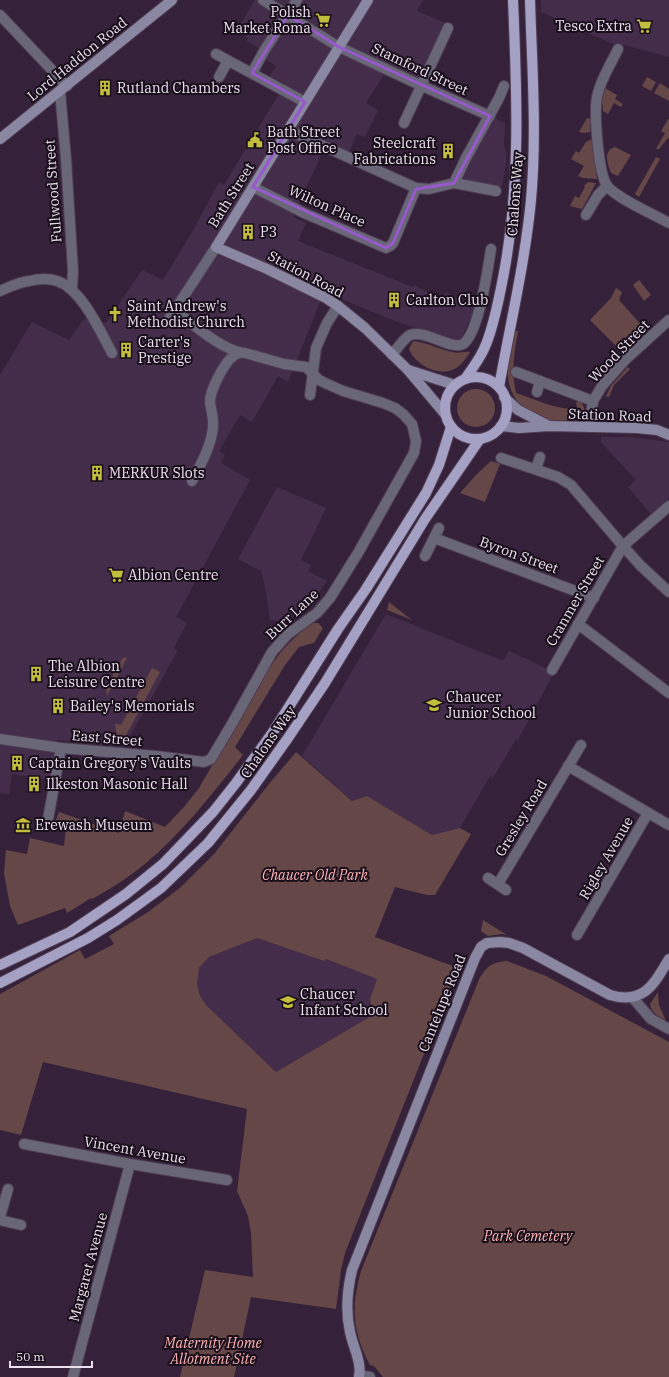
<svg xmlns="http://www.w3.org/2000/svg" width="669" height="1377" font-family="'IBM Plex Serif',serif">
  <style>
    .built { fill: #442d4a }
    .green { fill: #664747; fill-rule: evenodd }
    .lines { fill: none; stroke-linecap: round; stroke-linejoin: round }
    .street-casing { stroke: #4f3d53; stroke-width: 12 }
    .secondary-casing { stroke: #4f3d53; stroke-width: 12 }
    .primary-casing { stroke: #4f3d53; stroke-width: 12 }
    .street { stroke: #686677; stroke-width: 10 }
    .secondary { stroke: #8a87a2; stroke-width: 10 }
    .primary { stroke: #a5a1c4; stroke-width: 10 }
    .marked { fill: none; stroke: #9759cb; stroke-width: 3; stroke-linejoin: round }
    .labels { text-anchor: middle; stroke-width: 4; stroke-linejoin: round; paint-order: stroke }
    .poi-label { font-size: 14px; fill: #ece0ef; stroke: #180f1a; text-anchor: start }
    .street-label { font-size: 14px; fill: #ece0ef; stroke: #180f1a }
    .park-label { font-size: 14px; font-style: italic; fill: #ffb3b4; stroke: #180f1a }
  </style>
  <rect width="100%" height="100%" fill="#35223a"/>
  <!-- built -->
  <g class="built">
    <polygon points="255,0 423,0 417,11 453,26 442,51 420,79 390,65 366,103 378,110 365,137 357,134 348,154 326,144 293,217 306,223 298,241 413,287 414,285 442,300 446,292 475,308 462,337 459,341 456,341 395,321 324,292 288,382 278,376 252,422 240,415 219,451 225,455 221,463 250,480 176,617 187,623 174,648 178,650 124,747 57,740 50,780 12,774 9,794 0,793 0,375 32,322 69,340 84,319 106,323 142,270 163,280 192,232 219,182 224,185 285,84 270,76 276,66 260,56 263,51 247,41 248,38 236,31"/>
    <polygon points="541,0 669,0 669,57 624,45 613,44 541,12"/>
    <polygon points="495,119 505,123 504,146 506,153 506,165 502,186 493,186 462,180 482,140"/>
    <polygon points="601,437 630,437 669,442 669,498 651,514 628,487 636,480 601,442"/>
    <polygon points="277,487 326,508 301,560 311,565 308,571 327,581 312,602 295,616 288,620 283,622 270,620 266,591 261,571 238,559"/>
    <polygon points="386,614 503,661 509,651 554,672 518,740 516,739 493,778 490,776 460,828 432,835 367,796 352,801 302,756"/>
    <polygon points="257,938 324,961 326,959 377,979 370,999 373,1015 276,1072 207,1006 200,996 197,984 199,968 209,957"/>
  </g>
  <!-- green -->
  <g class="green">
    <polygon points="647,77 656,82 651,91 642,86"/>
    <polygon points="660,83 669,89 669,101 654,93"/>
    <polygon points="605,88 617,95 615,99 623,104 621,107 614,103 608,114 603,111 602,100"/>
    <polygon points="587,118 591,119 590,132 584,133 579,132"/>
    <polygon points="669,118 669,139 668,138 659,149 656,149 665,133 661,131"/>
    <polygon points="592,139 597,179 583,178 578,176 584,166 571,159 576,151 579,153 586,142"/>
    <path d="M615,147L631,155L618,176L611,173C607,163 603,150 615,147Z"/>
    <polygon points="656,157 660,159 639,197 635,194"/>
    <polygon points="588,182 596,183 582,209 570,206 575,196 579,198 585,187 584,186"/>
    <polygon points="639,280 651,295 644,301 633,285"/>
    <polygon points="616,288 622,292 619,300 644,328 643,332 622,352 590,320 611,298"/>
    <path d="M515,331H518C514,355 511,369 516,393C535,399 556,410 576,409L577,407L576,402L579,401C586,407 587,414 579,419C568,420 554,422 544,419C524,413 510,398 508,377C507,363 513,345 515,331Z"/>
    <path d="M414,341C428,343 439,349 452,352C460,354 462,351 470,352C466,359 460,367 452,370C436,376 415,364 409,349L412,343Z"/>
    <polygon points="628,367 630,369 614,385 609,397 606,396 611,386"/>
    <circle cx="476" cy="408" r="19"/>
    <polygon points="491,461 500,464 485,502 460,493 477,474"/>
    <polygon points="389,602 412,620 387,610"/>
    <path d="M313,623H318L323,628L314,643L299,647L285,665L235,747L243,755C213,793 183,832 145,864C129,877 110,889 92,899L91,898L67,913L65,908L18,925L10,906L4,873L6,850L27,854L30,838L64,846L66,827L55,822L59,812L119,833L125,811L165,827L184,807L199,788L265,674C279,653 292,637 313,623Z"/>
    <polygon points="125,657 127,658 107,696 106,688 122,659"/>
    <polygon points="152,668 160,672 123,741 119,741 117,738 115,724 121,725"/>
    <path d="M296,752L352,801L367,796L432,835L460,828L471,834L435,895H427L395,887L375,937L458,968L345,1253L341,1270L336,1309L251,1297L234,1377H180L205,1270L253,1277L251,1233L248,1216L237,1191L247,1109L43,1062L21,1135L0,1130V994L80,950L85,959L114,944L109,936L148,912L181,887L214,854L269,784ZM257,938L324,961L326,959L377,979L370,999L373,1015L276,1072L207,1006L200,996L197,984L199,968L209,957Z"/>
    <polygon points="483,920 507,935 502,934 488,936 481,931"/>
    <path d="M507,961L546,976L669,1042V1377H383L374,1366L370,1365C352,1331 351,1307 361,1271L480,977C490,964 491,963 507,961Z"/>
    <path d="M658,992L659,1005L666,1021C658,1017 651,1012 650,1004Z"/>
  </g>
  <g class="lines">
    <!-- street casing -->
    <g class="street-casing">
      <g id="street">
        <polyline points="263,0 339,47 422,86 490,116"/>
        <polyline points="0,15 67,86"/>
        <path d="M618,49C611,64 600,80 597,97C594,113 598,175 608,187C620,200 653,214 669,223"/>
        <polyline points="216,54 305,102"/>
        <polyline points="252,73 264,51 297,0"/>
        <polyline points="219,77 228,61"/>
        <polyline points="60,91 66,159 73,271 72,289"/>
        <polyline points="404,123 448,28"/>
        <polyline points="288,130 416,188 429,189 454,183 496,191"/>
        <polyline points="454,183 466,158 499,98 504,86"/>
        <polyline points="253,187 304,213 386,248 390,246 393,243 416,188"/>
        <polyline points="586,215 598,195 607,186"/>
        <path d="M0,291C9,287 19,282 29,281C37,279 49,278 57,281C82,289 100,331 112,353"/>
        <polyline points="167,322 216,247"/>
        <path d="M392,355C397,349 403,339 410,335C425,329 452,351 463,344C479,333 488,268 491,249"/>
        <polyline points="516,372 593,401"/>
        <polyline points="537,392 540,381"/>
        <polyline points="310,395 316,348 327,323 338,306"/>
        <polyline points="589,427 593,401 602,386 626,359 669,320"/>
        <polyline points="501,458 558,477 571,485 623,546 640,565 669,592"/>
        <polyline points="536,469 540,457"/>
        <path d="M192,481C201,464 211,447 213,427C214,419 211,411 210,402C210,390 223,366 231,358C233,356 236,354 239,353"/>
        <polyline points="434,538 594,598"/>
        <polyline points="425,556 439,528"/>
        <polyline points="578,624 669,693"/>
        <polyline points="552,670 623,546 669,506"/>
        <path d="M0,739L61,748L156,756L204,762L211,759L233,722L272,652L288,634L317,613L330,598L358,553L414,453L416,441L412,424L403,414L395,408L383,403L343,391L325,383L319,380L306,367L284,364L245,353C223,351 192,324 175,310"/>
        <polyline points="568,766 669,825"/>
        <polyline points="48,819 61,748"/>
        <polyline points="488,878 506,890"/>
        <polyline points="498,884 581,745"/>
        <polyline points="577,935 648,813"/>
        <polyline points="632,997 651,1019 669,1029"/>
        <polyline points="24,1144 130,1164 227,1180"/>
        <polyline points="0,1217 8,1189"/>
        <polyline points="0,1220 21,1225"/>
        <polyline points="359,1375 370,1377"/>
        <polyline points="73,1377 130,1164"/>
      </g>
    </g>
    <!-- secondary casing -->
    <g class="secondary-casing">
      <g id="secondary">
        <polyline points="368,0 216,247 267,269 326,298 338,306 365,328 408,370 445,414"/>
        <polyline points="0,139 172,0"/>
        <polyline points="408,370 455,385"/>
        <polyline points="504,397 518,410 547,425"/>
        <polyline points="501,426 519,428 549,426 637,428 657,430 669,435"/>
        <path d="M359,1377C362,1362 353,1347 350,1332C345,1310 347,1291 352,1270L475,958L481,947L487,943L500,942L509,943L523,948L610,995C644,1005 654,984 669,959"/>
      </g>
    </g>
    <!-- primary casing -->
    <g class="primary-casing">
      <g id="primary">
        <circle cx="476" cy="408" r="31"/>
        <path d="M465,379C472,369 479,360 484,349C493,330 499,299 503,278C521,186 517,93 513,0"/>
        <path d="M499,387C510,325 525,263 531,200C537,134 532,66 530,0"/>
        <polyline points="0,965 70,932 126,894 163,864 213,812 236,783 273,732 338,629 366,589 426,493 439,465 451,427"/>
        <polyline points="0,983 88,938 117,920 161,888 208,843 251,790 288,738 325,683 425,519 480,439"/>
      </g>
    </g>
    <!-- street -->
    <use href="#street" class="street"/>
    <!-- secondary -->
    <use href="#secondary" class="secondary"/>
    <!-- primary -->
    <use href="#primary" class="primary"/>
  </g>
  <!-- marked area -->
  <path class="marked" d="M288,15L339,47L490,116L454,183L416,189L393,243L386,248L253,187L305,102L252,73Z"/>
  <!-- icons -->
  <defs>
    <g id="supermarket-bare" transform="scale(1.2)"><path d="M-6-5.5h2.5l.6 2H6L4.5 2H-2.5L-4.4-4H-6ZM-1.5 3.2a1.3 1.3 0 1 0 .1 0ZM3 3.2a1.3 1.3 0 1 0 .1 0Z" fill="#c3bd3e" stroke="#180f1a" stroke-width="2.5" paint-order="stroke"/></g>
    <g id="building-bare" transform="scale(1.2)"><path d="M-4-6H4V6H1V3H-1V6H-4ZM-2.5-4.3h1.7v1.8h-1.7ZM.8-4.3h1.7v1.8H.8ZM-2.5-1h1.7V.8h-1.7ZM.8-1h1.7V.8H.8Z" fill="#c3bd3e" stroke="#180f1a" stroke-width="2.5" paint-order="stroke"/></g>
    <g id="civic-bare" transform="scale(1.2)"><path d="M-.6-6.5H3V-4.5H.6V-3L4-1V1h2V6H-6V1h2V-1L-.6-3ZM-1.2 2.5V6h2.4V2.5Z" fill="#c3bd3e" stroke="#180f1a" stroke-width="2.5" paint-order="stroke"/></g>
    <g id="church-bare" transform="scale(1.2)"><path d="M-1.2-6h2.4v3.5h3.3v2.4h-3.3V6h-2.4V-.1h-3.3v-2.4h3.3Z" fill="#c3bd3e" stroke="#180f1a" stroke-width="2.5" paint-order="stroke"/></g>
    <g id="school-bare" transform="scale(1.2)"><path d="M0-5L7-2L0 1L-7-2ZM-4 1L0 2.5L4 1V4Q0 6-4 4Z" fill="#c3bd3e" stroke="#180f1a" stroke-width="2.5" paint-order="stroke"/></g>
    <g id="museum-bare" transform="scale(1.2)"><path d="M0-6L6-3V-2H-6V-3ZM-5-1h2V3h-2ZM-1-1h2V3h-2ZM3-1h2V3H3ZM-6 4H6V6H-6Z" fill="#c3bd3e" stroke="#180f1a" stroke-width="2.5" paint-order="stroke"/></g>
  </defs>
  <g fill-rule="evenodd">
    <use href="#supermarket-bare" x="323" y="20"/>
    <use href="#supermarket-bare" x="644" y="26"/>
    <use href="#building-bare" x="105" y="88"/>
    <use href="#civic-bare" x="255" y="140"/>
    <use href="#building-bare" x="448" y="151"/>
    <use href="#building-bare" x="248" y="232"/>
    <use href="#building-bare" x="394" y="300"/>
    <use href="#church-bare" x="115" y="314"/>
    <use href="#building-bare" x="126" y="350"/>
    <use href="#building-bare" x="97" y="473"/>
    <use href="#supermarket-bare" x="116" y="575"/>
    <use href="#building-bare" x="36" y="674"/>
    <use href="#school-bare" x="434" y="705"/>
    <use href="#building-bare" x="58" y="706"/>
    <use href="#building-bare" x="17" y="763"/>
    <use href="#building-bare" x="34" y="784"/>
    <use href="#museum-bare" x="23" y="825"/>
    <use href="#school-bare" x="288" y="1002"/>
  </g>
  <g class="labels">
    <!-- poi labels -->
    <g class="poi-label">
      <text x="311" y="17" text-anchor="end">Polish<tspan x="311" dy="16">Market Roma</tspan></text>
      <text x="632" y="31" text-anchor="end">Tesco Extra</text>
      <text x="117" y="93">Rutland Chambers</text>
      <text x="267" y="137">Bath Street<tspan x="267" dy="16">Post Office</tspan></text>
      <text x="436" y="148" text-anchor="end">Steelcraft<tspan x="436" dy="16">Fabrications</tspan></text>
      <text x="260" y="237">P3</text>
      <text x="406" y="305">Carlton Club</text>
      <text x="127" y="311">Saint Andrew's<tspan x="127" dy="16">Methodist Church</tspan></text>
      <text x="138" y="347">Carter's<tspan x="138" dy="16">Prestige</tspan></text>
      <text x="109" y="478">MERKUR Slots</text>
      <text x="128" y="580">Albion Centre</text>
      <text x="48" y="671">The Albion<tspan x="48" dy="16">Leisure Centre</tspan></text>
      <text x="446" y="702">Chaucer<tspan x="446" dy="16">Junior School</tspan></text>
      <text x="70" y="711">Bailey's Memorials</text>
      <text x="29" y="768">Captain Gregory's Vaults</text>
      <text x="46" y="789">Ilkeston Masonic Hall</text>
      <text x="35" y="830">Erewash Museum</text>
      <text x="300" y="999">Chaucer<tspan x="300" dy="16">Infant School</tspan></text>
    </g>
    <!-- street labels -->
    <g class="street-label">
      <text transform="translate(77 59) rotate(-39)" y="5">Lord Haddon Road</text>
      <text transform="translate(420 69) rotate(25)" y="5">Stamford Street</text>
      <text transform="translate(53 191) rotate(-94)" y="5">Fullwood Street</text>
      <text transform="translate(515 194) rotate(-86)" y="5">Chalons Way</text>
      <text transform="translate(231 195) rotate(-58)" y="5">Bath Street</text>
      <text transform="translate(327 206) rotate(24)" y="5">Wilton Place</text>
      <text transform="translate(306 274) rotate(28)" y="5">Station Road</text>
      <text transform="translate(619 351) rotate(-46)" y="5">Wood Street</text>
      <text transform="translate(610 415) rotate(2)" y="5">Station Road</text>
      <text transform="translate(519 555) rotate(20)" y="5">Byron Street</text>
      <text transform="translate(575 601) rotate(-60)" y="5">Cranmer Street</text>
      <text transform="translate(292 614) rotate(-43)" y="5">Burr Lane</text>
      <text transform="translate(107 738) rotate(5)" y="5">East Street</text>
      <text transform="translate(268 742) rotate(-55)" y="5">Chalons Way</text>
      <text transform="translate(521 818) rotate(-59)" y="5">Gresley Road</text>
      <text transform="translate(606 858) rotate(-60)" y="5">Rigley Avenue</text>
      <text transform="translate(442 1003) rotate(-68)" y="5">Cantelupe Road</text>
      <text transform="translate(135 1150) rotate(10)" y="5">Vincent Avenue</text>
      <text transform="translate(88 1267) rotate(-75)" y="5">Margaret Avenue</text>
    </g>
    <!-- park labels -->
    <g class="park-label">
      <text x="315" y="880">Chaucer Old Park</text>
      <text x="528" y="1241">Park Cemetery</text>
      <text x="213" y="1348">Maternity Home<tspan x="213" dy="16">Allotment Site</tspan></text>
    </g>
  </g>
  <!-- scale -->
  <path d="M10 1361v6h82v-6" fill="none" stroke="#ece0ef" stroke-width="2"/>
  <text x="16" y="1361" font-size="12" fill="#ece0ef" stroke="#180f1a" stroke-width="3" paint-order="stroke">50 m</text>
</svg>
